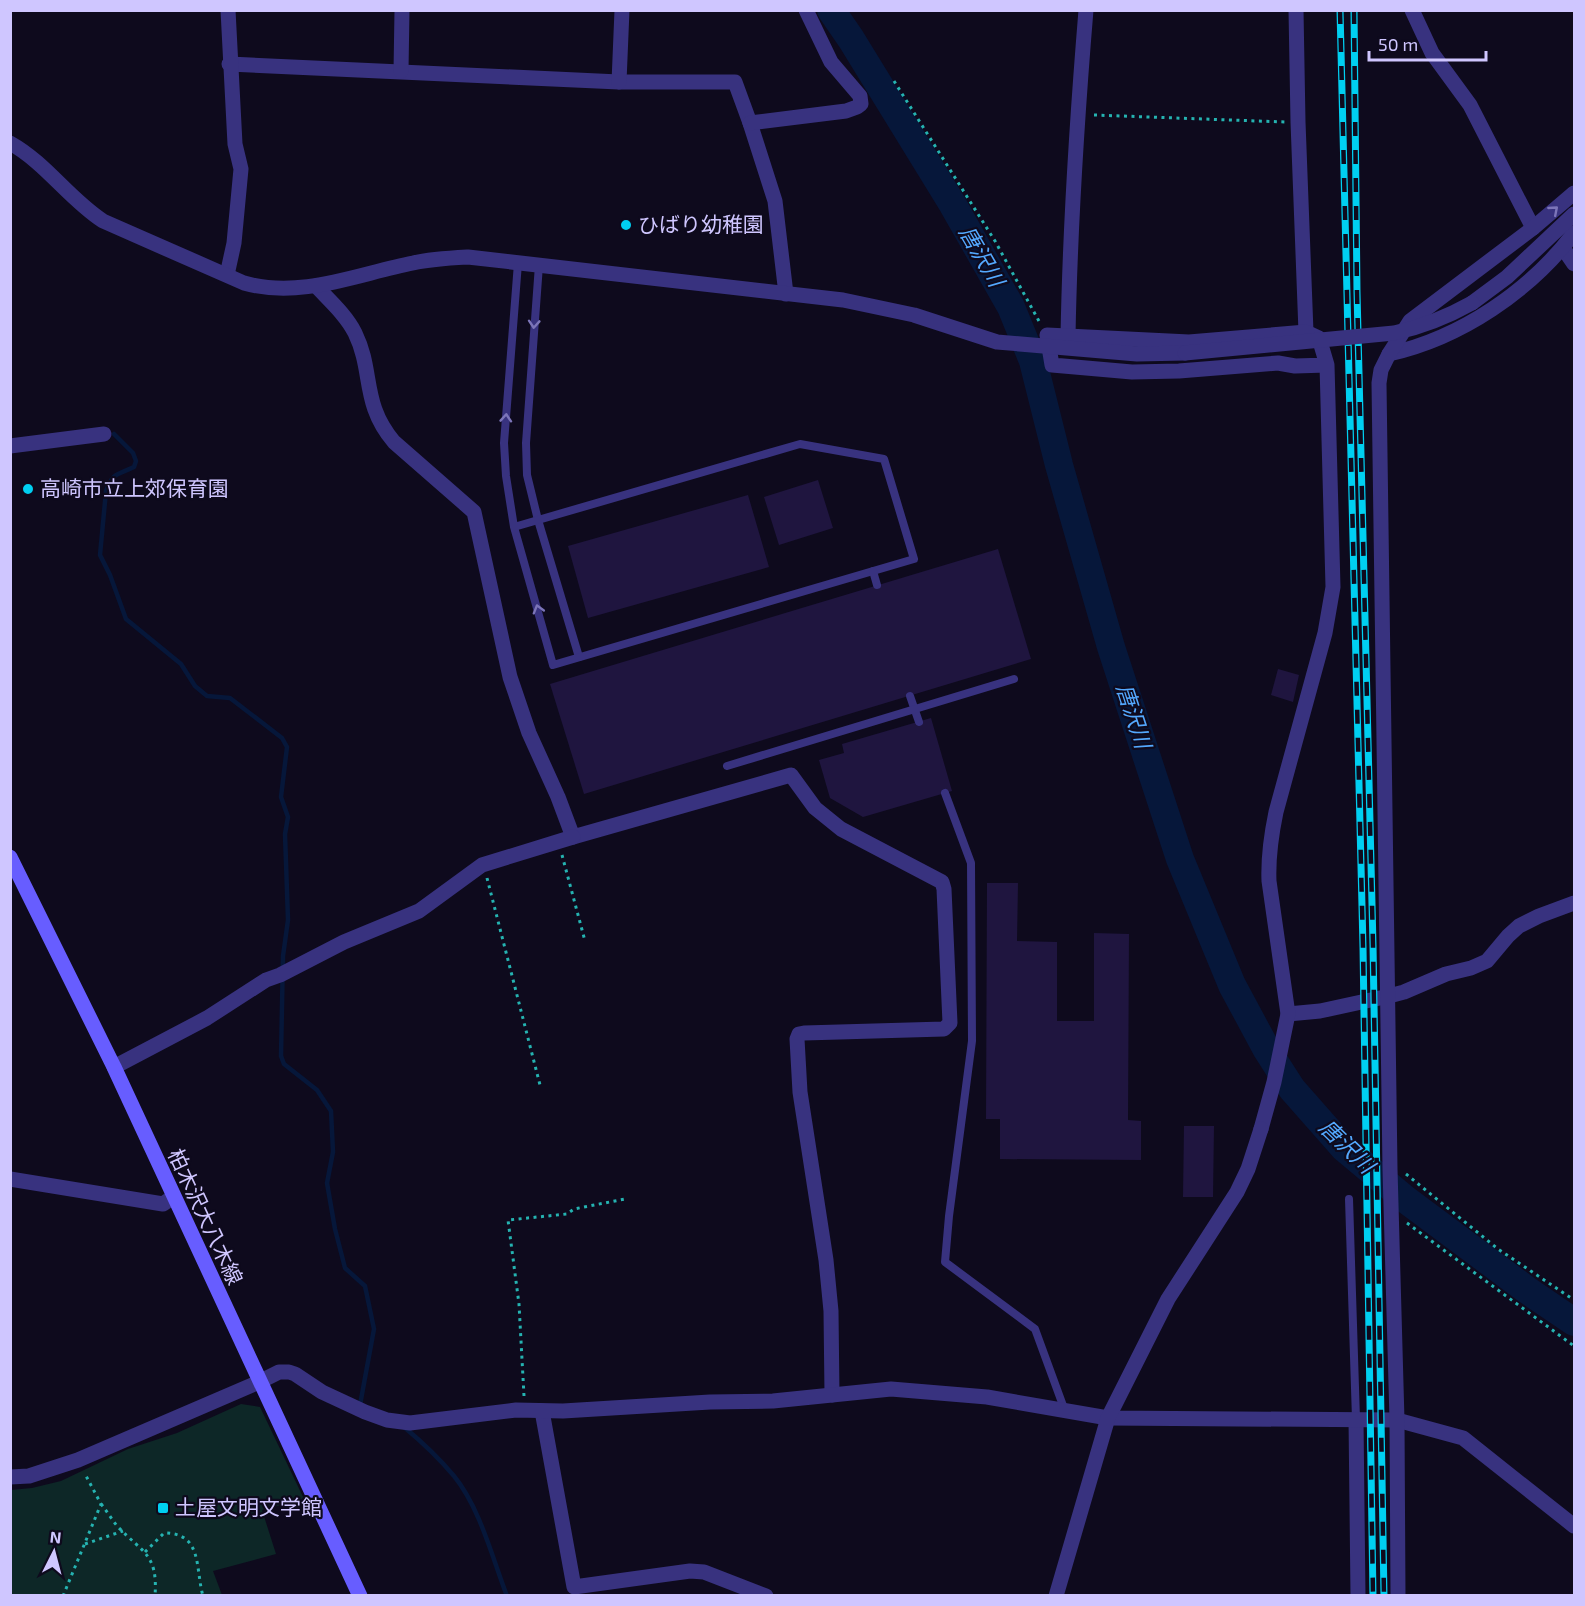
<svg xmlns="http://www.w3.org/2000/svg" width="1585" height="1606" font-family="'Exo 2','Noto Sans JP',sans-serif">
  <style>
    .green { fill: #0d2727 }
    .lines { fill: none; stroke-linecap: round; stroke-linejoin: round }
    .stream { stroke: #06173a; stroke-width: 4.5 }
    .river { stroke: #06173a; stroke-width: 28 }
    .building { fill: #1f153f }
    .path { stroke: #25b3b1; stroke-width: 3; stroke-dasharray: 3 4.5; stroke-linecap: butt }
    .service { stroke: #38327f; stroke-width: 8 }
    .minor { stroke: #38327f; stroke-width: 15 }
    .tertiary { stroke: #38327f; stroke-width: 15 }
    .secondary { stroke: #675dff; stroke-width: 15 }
    .rail-casing { stroke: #00cff1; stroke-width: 7 }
    .rail { stroke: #0e0a1d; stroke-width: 4.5; stroke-dasharray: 14; stroke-linecap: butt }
    .tertiary-bridge { stroke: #38327f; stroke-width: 15 }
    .oneway { stroke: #7c75b9 }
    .poi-dot { fill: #00cff1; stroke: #0e0a1d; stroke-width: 2 }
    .labels { text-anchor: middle; stroke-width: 4.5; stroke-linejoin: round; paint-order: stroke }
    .poi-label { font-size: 21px; fill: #cfc6ff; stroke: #0e0a1d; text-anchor: start }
    .street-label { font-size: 21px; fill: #cfc6ff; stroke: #0e0a1d }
    .water-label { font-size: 22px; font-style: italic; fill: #54a9ff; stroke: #0e0a1d }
  </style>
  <rect width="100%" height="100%" fill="#0e0a1d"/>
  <!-- green -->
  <polygon class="green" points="241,1404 260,1407 304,1499 262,1510 276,1554 213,1571 222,1595 11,1596 11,1490 32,1488 61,1481 128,1449 177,1433"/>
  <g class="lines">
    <!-- stream -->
    <g class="stream">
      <path d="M114,434L133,453L136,461L134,467C117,475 113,472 106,491L100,555L110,575L126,619L181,664L195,686L207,696L230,698L282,738L287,747L281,797L288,817L285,834L288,920L283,956L281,1056L284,1064L317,1090L331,1111L333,1152L327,1183L335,1229L345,1268L365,1286L374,1329L360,1405"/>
      <path d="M404,1427C422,1442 439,1458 454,1476C480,1508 492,1557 507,1596"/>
    </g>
    <!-- river -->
    <polyline class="river" points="831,10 851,39 953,205 1011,307 1033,361 1059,465 1111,647 1180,859 1232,985 1267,1050 1292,1089 1344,1148 1405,1199 1527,1290 1574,1322"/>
  </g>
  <!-- building -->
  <g class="building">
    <polygon points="818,480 833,528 779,545 764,497"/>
    <polygon points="748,495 769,567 588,618 568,546"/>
    <polygon points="998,549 1031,659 584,794 550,684"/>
    <polygon points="1278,669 1299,675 1293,702 1271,695"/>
    <polygon points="931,718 952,791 863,817 830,798 819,760 844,753 842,744"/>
    <polygon points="987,883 1018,883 1017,941 1057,942 1057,1021 1094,1021 1094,933 1129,934 1128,1120 1141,1121 1141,1160 1000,1159 1000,1119 986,1119"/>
    <polygon points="1184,1126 1214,1126 1213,1197 1183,1197"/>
    <polygon points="164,1505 168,1514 164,1516 160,1507"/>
  </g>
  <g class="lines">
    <!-- path -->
    <g class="path">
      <polyline points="894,81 995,241 1040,323"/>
      <polyline points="1094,115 1285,122"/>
      <polyline points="562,855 585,941"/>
      <polyline points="487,878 540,1085"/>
      <polyline points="1406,1174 1498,1249 1574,1300"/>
      <polyline points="1407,1223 1574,1346"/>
      <polyline points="524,1396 519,1304 508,1220 567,1214 574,1209 625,1199"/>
      <path d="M101,1504C107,1511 112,1520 118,1527C143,1553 158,1554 155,1596"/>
      <polyline points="85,1544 123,1531"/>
      <path d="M145,1552L164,1533C203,1533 195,1568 203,1596"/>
      <polyline points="63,1596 101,1504 85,1474"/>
    </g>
    <!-- service -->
    <g class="service">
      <polyline points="539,265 526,443 527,475 538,520 579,657"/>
      <polyline points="514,527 800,444 884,459 914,559 553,665 514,527 506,476 504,443 518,263"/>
      <polyline points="873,571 877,585"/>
      <polyline points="910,696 919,722"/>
      <polyline points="727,766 1014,679"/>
      <polyline points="945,793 971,863 972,1041 949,1216 945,1262 1035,1329 1065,1411"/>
      <polyline points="1349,1199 1356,1419"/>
    </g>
    <!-- minor -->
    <g class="minor">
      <polyline points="1296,10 1298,122 1306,332"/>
      <polyline points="1412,10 1432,53 1470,105 1533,228"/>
      <polyline points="229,64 619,82 735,82 750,123 775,201 786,294"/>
      <polyline points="401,71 402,10"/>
      <polyline points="619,82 622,10"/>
      <polyline points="750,123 846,111 857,107 861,104 860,96 831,62 806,10"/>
      <polyline points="1563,248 1574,264"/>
      <polyline points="227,275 234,243 241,169 235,144 228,10"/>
      <path d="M316,286C329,300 346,315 355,333C374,372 361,403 394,442L474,512L510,677L529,733L558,797L573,837L791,775L815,808L841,829L942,882L944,889L950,1023L944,1029L804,1033L799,1034L797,1039L800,1092L826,1260L831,1311L832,1395"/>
      <path d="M1068,336C1070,227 1077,119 1086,10"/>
      <path d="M1389,354C1461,338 1530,291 1574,233"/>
      <polyline points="10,446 104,434"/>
      <polyline points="1288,1014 1320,1011 1389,996 1404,992 1446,974 1471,968 1487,961 1508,936 1519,926 1539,916 1574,903"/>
      <polyline points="114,1067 207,1018 266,980 280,975 344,942 419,911 482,865 573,837"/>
      <path d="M1261,1129L1274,1082L1288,1014L1269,881C1268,857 1271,836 1276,812L1325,633L1333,587L1327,365L1319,338L1306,332L1189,342L1047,335L1052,365L1132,372L1179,371L1278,363L1295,366L1327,365"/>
      <polyline points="10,1179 163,1204 173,1197"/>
      <polyline points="542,1411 574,1587 690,1571 704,1572 766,1596"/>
      <polyline points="1356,1419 1358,1596"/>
      <polyline points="10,1477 29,1476 78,1460 259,1382 279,1372 289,1372 295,1374 322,1392 365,1412 387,1420 410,1423 516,1410 563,1411 710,1402 773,1401 891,1389 987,1397 1108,1418 1397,1420 1463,1438 1574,1526"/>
      <polyline points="1398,1596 1397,1420 1390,1169 1379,383 1381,370 1389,354 1410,321 1533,228 1574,193"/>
    </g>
    <!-- tertiary -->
    <g class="tertiary">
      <path d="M10,143C46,163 69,199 103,221L244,283C301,299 357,274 413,263C431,259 450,258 468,257L843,300L914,315L997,342L1137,354L1185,353"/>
      <polyline points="1472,303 1507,277 1574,214"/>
      <polyline points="1056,1596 1108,1418 1168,1299 1237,1192 1248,1169 1261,1129"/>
    </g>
    <!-- secondary -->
    <polyline class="secondary" points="10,857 114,1067 360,1596"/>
    <!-- rail casing -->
    <g class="rail-casing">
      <g id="rail">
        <polyline points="1340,10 1363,947 1373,1596"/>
        <polyline points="1354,10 1357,292 1373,945 1384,1596"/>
      </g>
    </g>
    <!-- rail -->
    <use href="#rail" class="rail"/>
    <!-- tertiary-bridge -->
    <path class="tertiary-bridge" d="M1185,353L1394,333C1422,327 1447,317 1472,303"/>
  </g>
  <!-- one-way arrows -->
  <defs><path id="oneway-chevron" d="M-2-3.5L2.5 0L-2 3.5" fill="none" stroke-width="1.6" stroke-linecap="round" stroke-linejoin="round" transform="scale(1.5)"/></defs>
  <g class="oneway">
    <use href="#oneway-chevron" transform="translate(1554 210) rotate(-41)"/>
    <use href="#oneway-chevron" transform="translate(534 324) rotate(94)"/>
    <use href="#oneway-chevron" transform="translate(506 418) rotate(-86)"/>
    <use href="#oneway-chevron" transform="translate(538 609) rotate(-106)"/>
  </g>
  <!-- markers -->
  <g class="poi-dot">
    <circle cx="626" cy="225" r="6"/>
    <circle cx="28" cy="489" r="6"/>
    <rect x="157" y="1502" width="12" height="12" rx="3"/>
  </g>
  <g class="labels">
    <!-- poi labels -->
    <g class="poi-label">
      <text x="638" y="232">ひばり幼稚園</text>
      <text x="40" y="496">高崎市立上郊保育園</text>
      <text x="175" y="1515">土屋文明文学館</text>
    </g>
    <!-- street labels -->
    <g class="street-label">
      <text transform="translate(205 1217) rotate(65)" y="7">柏木沢大八木線</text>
    </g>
    <!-- water labels -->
    <g class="water-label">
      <text transform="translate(982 256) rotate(60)" y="8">唐沢川</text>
      <text transform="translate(1134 716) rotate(72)" y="8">唐沢川</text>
      <text transform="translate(1347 1146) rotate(44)" y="8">唐沢川</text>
    </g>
  </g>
  <!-- border -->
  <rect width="1585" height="1606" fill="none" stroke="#cfc6ff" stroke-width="24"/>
  <!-- north arrow -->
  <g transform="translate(54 1552) rotate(6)" stroke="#0e0a1d" stroke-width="4.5" paint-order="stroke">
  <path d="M0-4.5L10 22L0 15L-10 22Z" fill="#cfc6ff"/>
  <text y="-9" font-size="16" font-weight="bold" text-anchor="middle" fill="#cfc6ff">N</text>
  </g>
  <!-- scale -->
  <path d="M1369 51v9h117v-9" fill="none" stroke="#cfc6ff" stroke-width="3"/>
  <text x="1378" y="51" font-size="18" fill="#cfc6ff" stroke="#0e0a1d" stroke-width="4.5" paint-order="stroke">50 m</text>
</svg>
